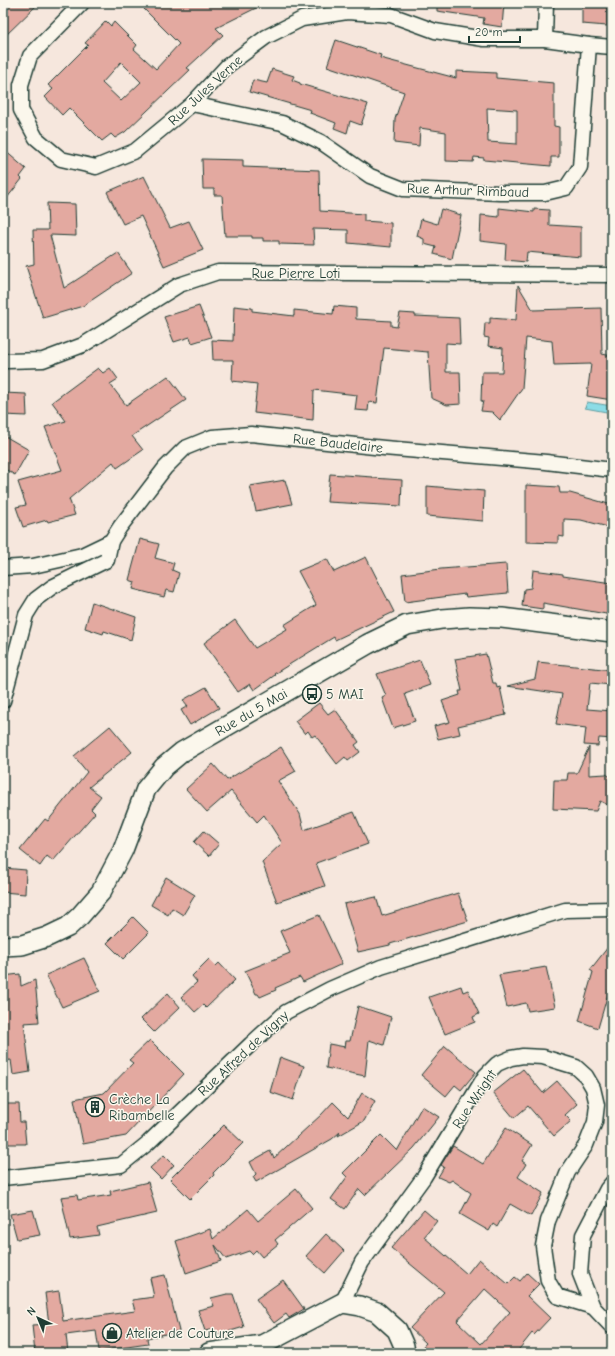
<svg xmlns="http://www.w3.org/2000/svg" width="615" height="1356" font-family="'Comic Neue',sans-serif">
  <style>
    .water { fill: #8cdce6; stroke: #609c9f }
    .building { fill: #e3a9a0; stroke: #1f3d34; fill-rule: evenodd }
    .lines { fill: none; stroke-linecap: round; stroke-linejoin: round }
    .street-casing { stroke: #1f3d34; stroke-width: 17 }
    .secondary-casing { stroke: #1f3d34; stroke-width: 22 }
    .street { stroke: #fbf7ec; stroke-width: 14 }
    .secondary { stroke: #fbf7ec; stroke-width: 19 }
    .labels { text-anchor: middle; stroke-width: 3; stroke-linejoin: round; paint-order: stroke }
    .street-label { font-size: 14px; fill: #1f3d34; stroke: #fbf7ec }
    .poi-label { font-size: 14px; fill: #1f3d34; stroke: #fbf7ec; text-anchor: start }
  </style>
  <rect width="100%" height="100%" fill="#f6e7dd"/>
  <filter id="ink" filterUnits="userSpaceOnUse"><feTurbulence type="fractalNoise" baseFrequency=".025" numOctaves="2"/><feDisplacementMap in="SourceGraphic" scale="8" xChannelSelector="R" yChannelSelector="G"/><feConvolveMatrix kernelMatrix="1 2 1 2 8 2 1 2 1" color-interpolation-filters="sRGB"/></filter>
  <g filter="url(#ink)">
    <!-- water -->
    <polygon class="water" points="587,402 612,406 612,413 585,408"/>
    <!-- building -->
    <g class="building">
      <polygon points="7,3 39,3 3,38 3,7"/>
      <path d="M151,3H266L216,28L223,35L187,68L190,70L125,132L115,138L111,134L102,141L69,108L62,115L45,97L53,89L48,85L88,45L85,43L106,21L111,26L114,22L137,45L134,49L156,69L179,44L144,9ZM121,62L141,82L121,101L102,83Z"/>
      <polygon points="437,3 504,3 502,27 483,24 484,18 437,11"/>
      <polygon points="582,3 607,3 607,26 582,24"/>
      <path d="M336,40L381,55L380,58L456,78V71L496,73V78L554,83V126L559,127V157H551V166L484,160V158L474,157L473,162L446,161V132L420,128L419,146L394,143L395,119L404,92L327,66ZM487,108L517,110V144L488,142Z"/>
      <polygon points="272,69 294,76 292,80 300,83 300,84 368,104 361,125 350,121 347,133 334,128 336,123 310,113 311,110 249,92 253,80 267,83"/>
      <polygon points="3,149 26,169 20,177 22,179 3,203"/>
      <polygon points="202,159 243,160 243,167 319,170 320,211 364,214 364,221 391,223 391,247 348,243 348,230 313,229 314,245 279,244 279,241 263,241 263,238 252,238 252,236 225,236 222,195 214,195 214,189 203,189"/>
      <polygon points="144,176 170,228 189,221 203,250 164,266 141,216 123,224 107,192"/>
      <polygon points="47,203 75,204 76,236 50,235 64,288 118,253 132,273 83,306 43,318 26,266 34,264 33,230 48,230"/>
      <polygon points="499,208 534,212 534,209 549,210 549,225 581,227 581,257 527,252 526,262 505,260 506,244 480,241 481,215 499,217"/>
      <polygon points="441,209 461,215 452,259 434,254 436,247 424,244 424,239 417,236 421,219 437,224"/>
      <polygon points="518,285 533,310 601,308 602,354 612,356 612,400 587,396 591,364 554,365 552,341 526,338 522,388 500,420 492,412 481,411 483,401 481,401 482,372 502,372 503,348 488,346 489,338 484,337 485,323 490,323 490,318 516,320"/>
      <polygon points="199,306 211,337 192,343 190,337 174,342 164,317"/>
      <polygon points="234,306 252,308 252,311 294,316 294,310 333,314 334,306 356,308 356,319 391,321 391,326 397,327 400,313 415,314 415,316 459,318 460,344 446,343 446,372 460,372 461,404 447,405 431,398 428,352 384,348 377,403 369,402 368,411 355,410 357,395 314,390 313,420 254,413 257,384 232,381 233,360 213,360 212,340 233,341"/>
      <polygon points="98,368 103,373 110,368 118,379 110,384 126,405 168,376 186,400 132,436 143,450 117,468 113,462 69,499 75,515 48,522 47,520 23,527 16,507 26,505 18,482 62,470 45,427 66,421 52,402"/>
      <polygon points="3,393 26,394 27,416 3,415"/>
      <polygon points="3,435 29,450 15,475 3,468"/>
      <polygon points="330,474 373,477 373,478 402,480 401,506 327,502"/>
      <polygon points="285,480 292,504 256,511 250,486"/>
      <polygon points="526,485 559,487 560,493 570,493 612,505 612,528 581,520 564,519 564,537 558,536 558,543 526,542"/>
      <polygon points="427,486 484,491 483,521 427,516"/>
      <polygon points="140,539 159,544 155,558 174,563 172,570 179,573 174,592 166,590 164,597 133,589 135,582 129,580"/>
      <polygon points="366,557 394,612 335,640 334,637 274,674 275,675 254,690 250,684 238,692 204,643 235,620 255,648 287,629 284,625 316,605 298,571 327,559 334,572"/>
      <polygon points="506,564 508,593 466,597 465,594 405,602 402,574 441,569"/>
      <polygon points="533,570 563,574 563,576 612,583 612,615 543,603 543,609 522,606 524,589 531,588"/>
      <polygon points="92,602 136,617 131,640 104,631 103,634 85,628"/>
      <polygon points="486,654 493,683 496,683 497,688 500,687 506,715 458,726 460,734 438,739 434,726 450,722 442,701 460,695 459,691 462,691 455,659"/>
      <polygon points="420,660 430,685 405,694 415,721 393,728 382,698 386,696 377,674"/>
      <polygon points="538,662 612,670 612,685 590,683 587,709 612,711 612,739 599,738 598,746 584,745 586,728 556,724 562,694 507,686 535,679"/>
      <polygon points="206,687 219,708 190,725 181,710 188,706 183,700"/>
      <polygon points="319,703 328,714 335,709 359,742 355,745 360,752 348,761 345,757 337,764 315,735 312,737 308,731 305,734 295,721"/>
      <polygon points="110,726 132,752 89,787 101,796 91,809 95,813 53,861 47,856 40,866 20,850 45,819 48,821 87,772 74,756"/>
      <polygon points="281,747 296,771 278,781 300,814 304,830 354,812 368,844 316,863 325,886 277,902 262,862 282,843 264,815 257,822 231,791 207,812 186,789 213,764 227,780"/>
      <polygon points="589,747 589,775 606,774 612,778 612,807 600,801 596,811 553,809 554,780 567,780 568,773 577,773"/>
      <polygon points="204,831 219,844 209,856 194,842"/>
      <polygon points="3,868 26,870 25,894 3,892"/>
      <polygon points="166,877 195,895 183,915 172,908 168,915 151,905"/>
      <polygon points="458,893 468,921 390,944 390,945 358,952 344,904 376,897 382,916"/>
      <polygon points="319,915 342,964 303,982 300,977 275,988 276,990 260,997 258,994 256,994 245,971 290,953 280,931"/>
      <polygon points="133,917 149,933 123,959 107,943"/>
      <polygon points="612,942 612,980 598,1028 579,1021 593,972 590,970"/>
      <polygon points="84,958 100,991 62,1007 46,975"/>
      <polygon points="209,959 216,966 219,963 235,980 206,1008 203,1005 195,1012 181,997 197,982 192,976"/>
      <polygon points="546,967 555,1007 528,1011 526,1003 507,1007 499,975"/>
      <polygon points="20,974 21,986 35,980 39,1022 24,1023 30,1072 13,1075 11,1060 3,1061 3,976"/>
      <polygon points="461,986 463,992 468,990 479,1014 473,1017 475,1022 445,1034 429,997"/>
      <polygon points="168,993 180,1007 154,1032 141,1019"/>
      <polygon points="358,1006 391,1017 384,1045 369,1040 365,1076 326,1068 329,1044 345,1047 346,1041 350,1041"/>
      <polygon points="150,1040 184,1074 126,1136 83,1144 74,1099 104,1093 133,1063 129,1060"/>
      <polygon points="445,1046 476,1072 461,1090 455,1085 446,1096 421,1075"/>
      <polygon points="280,1057 304,1066 293,1100 270,1092"/>
      <polygon points="523,1069 543,1093 557,1081 577,1104 565,1115 571,1121 554,1136 528,1106 514,1118 493,1093"/>
      <polygon points="362,1093 375,1101 364,1121 338,1136 340,1132 332,1139 256,1182 253,1177 256,1174 250,1162 270,1151 274,1158 321,1115 333,1102 348,1117"/>
      <polygon points="3,1104 19,1104 20,1122 24,1122 26,1144 3,1144"/>
      <polygon points="422,1106 439,1117 414,1148 365,1195 359,1189 345,1209 331,1199 347,1177 343,1173 381,1135 397,1151"/>
      <polygon points="224,1125 243,1143 213,1173 214,1175 190,1199 170,1179"/>
      <polygon points="506,1128 532,1145 522,1161 526,1164 518,1177 543,1193 531,1216 510,1204 497,1227 493,1224 489,1231 460,1214 471,1193 452,1180 449,1182 438,1177 444,1167 441,1165 453,1146 483,1164"/>
      <polygon points="164,1155 174,1165 161,1179 150,1168"/>
      <polygon points="148,1182 157,1213 97,1227 99,1235 70,1239 61,1197 77,1195 78,1200 111,1195 110,1191"/>
      <polygon points="296,1189 312,1208 275,1240 278,1244 262,1257 256,1250 252,1254 249,1251 226,1259 215,1245 221,1261 186,1273 176,1241 210,1229 213,1239 248,1209 258,1221"/>
      <polygon points="33,1210 40,1235 17,1239 10,1214"/>
      <path d="M424,1210L437,1221L424,1237L467,1274L479,1259L508,1284L515,1277L520,1281L527,1273L539,1284L527,1296L550,1318L534,1335L532,1333L516,1353H417L426,1343L410,1328L444,1292L391,1248ZM485,1289L510,1312L481,1344L457,1321Z"/>
      <polygon points="326,1234 344,1251 325,1273 306,1256"/>
      <polygon points="165,1275 179,1331 147,1338 148,1344 99,1351 96,1331 66,1335 68,1352 35,1353 32,1325 49,1324 45,1293 59,1291 63,1321 135,1311 132,1300 154,1297 150,1278"/>
      <polygon points="283,1280 304,1309 289,1318 286,1314 274,1323 256,1299"/>
      <polygon points="227,1294 233,1294 244,1327 217,1335 214,1329 205,1331 198,1310 214,1306 211,1298"/>
    </g>
    <g class="lines">
      <!-- street casing -->
      <g class="street-casing">
        <g id="street">
          <polyline points="82,3 30,56 21,85 21,110 36,138 61,159 96,167 135,151 192,104 227,66 266,37 302,19 347,12 391,15 435,31 484,39 545,39 589,45 612,47"/>
          <polyline points="545,39 546,3"/>
          <polyline points="192,104 282,123 321,142 370,176 403,189 500,193 545,193 566,188 580,167 589,45"/>
          <polyline points="3,360 7,361 43,360 83,345 179,285 218,272 612,275"/>
          <polyline points="3,568 33,566 82,555 111,541 120,527 165,468 185,448 212,437 251,434 384,448 546,462 612,470"/>
          <polyline points="3,701 26,615 36,599 52,587 107,560 111,541"/>
          <polyline points="3,1178 121,1165 148,1143 251,1044 286,1012 330,989 381,967 565,910 612,909"/>
          <polyline points="612,1183 607,1189 583,1235 580,1274 593,1307 612,1327"/>
          <polyline points="342,1303 362,1262 424,1177 485,1076 497,1064 511,1058 523,1056 543,1057 576,1067 586,1076 593,1088 597,1105 595,1122 586,1145 568,1172 548,1221 543,1246 548,1281 557,1296 593,1307"/>
        </g>
      </g>
      <!-- secondary casing -->
      <g class="secondary-casing">
        <g id="secondary">
          <polyline points="3,946 22,945 47,937 68,927 80,916 101,892 123,850 146,789 164,767 182,752 368,644 407,625 442,619 469,617 502,618 612,632"/>
          <polyline points="209,1353 262,1345 342,1303 360,1306 377,1312 397,1330 404,1346 405,1353"/>
        </g>
      </g>
      <!-- street -->
      <use href="#street" class="street"/>
      <!-- secondary -->
      <use href="#secondary" class="secondary"/>
    </g>
  </g>
  <!-- icons -->
  <defs>
    <g id="bus-ring" transform="scale(1)"><circle r="9.5" fill="#fbf7ec" stroke="#1f3d34" stroke-width="1.5"/><path d="M-5-6H5V4H4V6H2V4H-2V6H-4V4H-5ZM-3.5-4V0h7V-4ZM-3.5 1.2v1.5H-2V1.2ZM2 1.2v1.5H3.5V1.2Z" fill="#1f3d34"/></g>
    <g id="building-ring" transform="scale(1)"><circle r="9.5" fill="#fbf7ec" stroke="#1f3d34" stroke-width="1.5"/><path d="M-4-6H4V6H1V3H-1V6H-4ZM-2.5-4.3h1.7v1.8h-1.7ZM.8-4.3h1.7v1.8H.8ZM-2.5-1h1.7V.8h-1.7ZM.8-1h1.7V.8H.8Z" fill="#1f3d34"/></g>
    <g id="shop-ring" transform="scale(1)"><circle r="9.5" fill="#fbf7ec" stroke="#1f3d34" stroke-width="1.5"/><path d="M-5-2.5h2.3a2.7 3.5 0 0 1 5.4 0H5L5.5 6h-11ZM-1.5-2.5h3a1.5 2.3 0 0 0-3 0Z" fill="#1f3d34"/></g>
  </defs>
  <g fill-rule="evenodd">
    <use href="#bus-ring" x="312" y="694"/>
    <use href="#building-ring" x="95" y="1107"/>
    <use href="#shop-ring" x="112" y="1333"/>
  </g>
  <g class="labels">
    <!-- street labels -->
    <g class="street-label">
      <text transform="translate(205 90) rotate(-43)" y="5">Rue Jules Verne</text>
      <text transform="translate(468 190) rotate(2)" y="5">Rue Arthur Rimbaud</text>
      <text x="296" y="278">Rue Pierre Loti</text>
      <text transform="translate(338 443) rotate(6)" y="5">Rue Baudelaire</text>
      <text transform="translate(251 712) rotate(-30)" y="5">Rue du 5 Mai</text>
      <text transform="translate(243 1053) rotate(-43)" y="5">Rue Alfred de Vigny</text>
      <text transform="translate(474 1099) rotate(-56)" y="5">Rue Wright</text>
    </g>
    <!-- poi labels -->
    <g class="poi-label">
      <text x="326" y="699">5 MAI</text>
      <text x="109" y="1104">Crèche La<tspan x="109" dy="16">Ribambelle</tspan></text>
      <text x="126" y="1338">Atelier de Couture</text>
    </g>
  </g>
  <!-- margin -->
  <rect width="615" height="1356" fill="none" stroke="#fbf7ec" stroke-width="16"/>
  <rect x="8" y="8" width="599" height="1340" fill="none" stroke="#1f3d34" stroke-width="1.5" filter="url(#ink)"/>
  <!-- north arrow -->
  <g transform="translate(38 1318) rotate(316)" stroke="#fbf7ec" stroke-width="3" paint-order="stroke">
  <path d="M0-3L7 15L0 10L-7 15Z" fill="#1f3d34"/>
  <text y="-6" font-size="11" font-weight="bold" text-anchor="middle" fill="#1f3d34">N</text>
  </g>
  <!-- scale -->
  <path d="M469 36v6h51v-6" fill="none" stroke="#1f3d34" stroke-width="2"/>
  <text x="475" y="36" font-size="12" fill="#1f3d34" stroke="#fbf7ec" stroke-width="3" paint-order="stroke">20 m</text>
</svg>
